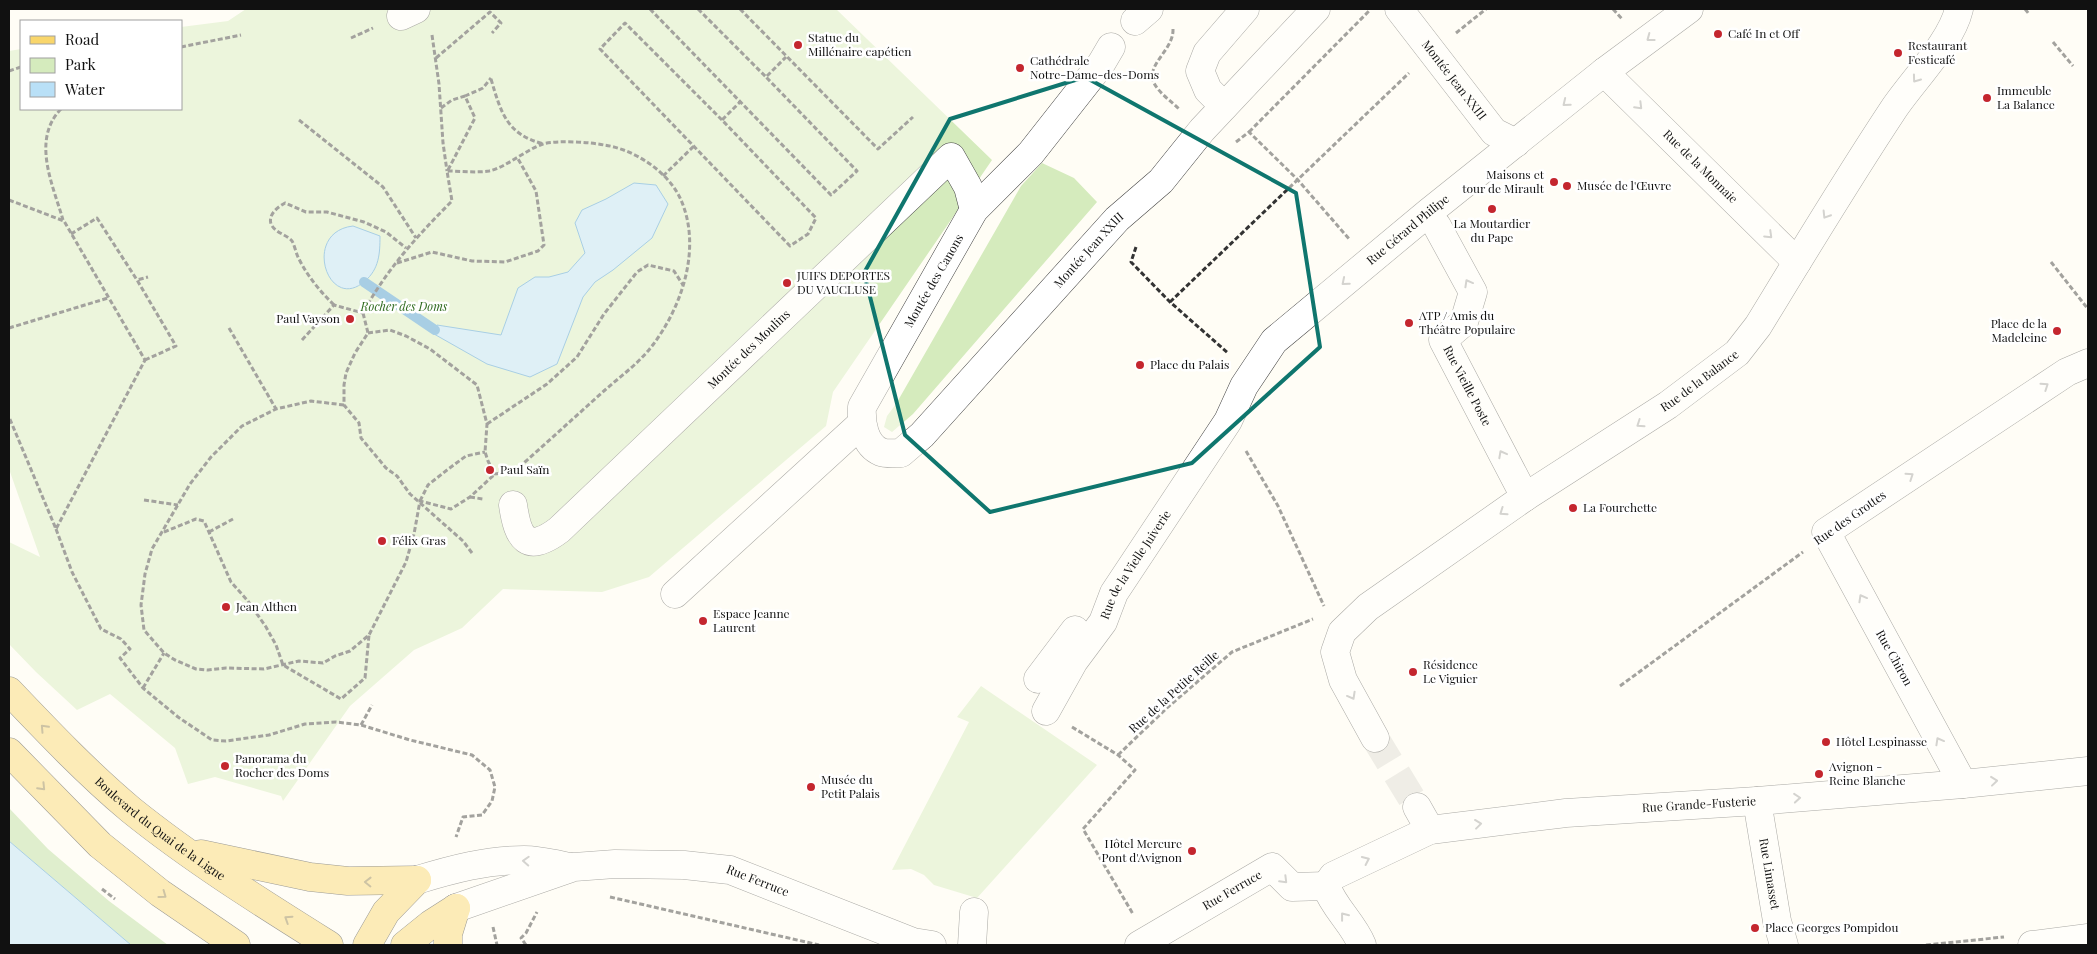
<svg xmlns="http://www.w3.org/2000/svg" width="2097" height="954" font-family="'Playfair Display',serif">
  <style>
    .green { fill: #d5ebbd }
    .forest { fill: #b9dc9c }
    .water { fill: #b9e0f7; stroke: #3f96cf }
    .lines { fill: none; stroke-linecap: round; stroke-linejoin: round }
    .stream { stroke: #3f96cf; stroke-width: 10 }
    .minor-tunnel { stroke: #dbdad3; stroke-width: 28; stroke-dasharray: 28 14; stroke-linecap: butt }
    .minor-casing { stroke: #444; stroke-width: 29 }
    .major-casing { stroke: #222; stroke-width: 29 }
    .path { stroke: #333; stroke-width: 3; stroke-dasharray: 5 2.5; stroke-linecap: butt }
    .minor { stroke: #fff; stroke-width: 28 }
    .major { stroke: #f9d66b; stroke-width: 28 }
    .oneway { stroke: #a0a0a0 }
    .oneway2 { stroke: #917d42 }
    .marked { fill: none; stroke: #0f766e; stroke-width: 4; stroke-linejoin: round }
    .poi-dot { fill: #c4262e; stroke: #fff; stroke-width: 2 }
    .labels { text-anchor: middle; stroke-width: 5; stroke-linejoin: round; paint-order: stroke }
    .poi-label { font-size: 12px; fill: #111; stroke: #fff; text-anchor: start }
    .street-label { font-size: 12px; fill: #111; stroke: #fff }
    .park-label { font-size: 12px; font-style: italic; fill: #2f6b1f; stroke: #fff }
  </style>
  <rect width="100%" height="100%" fill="#fffdf5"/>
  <!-- green -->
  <g class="green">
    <polygon points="246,9 836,9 992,160 833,392 826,426 649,577 602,592 503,589 462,628 414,650 350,706 283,801 281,796 215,777 188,784 175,748 110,694 77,710 36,672 9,644 9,542 40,557 9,469 9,51 21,49 21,109 181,109 181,27 228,21"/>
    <polygon points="1042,163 1074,178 1097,202 913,414 892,432 884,427 887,416 896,404 1021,186"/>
    <polygon points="981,686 1097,765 977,898 934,885 924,875 911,869 892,870 969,722 957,717"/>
  </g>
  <!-- forest -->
  <polygon class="forest" points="9,808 48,849 109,901 168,945 131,945 9,841"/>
  <!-- water -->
  <g class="water">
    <polygon points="634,183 656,185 668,204 652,238 613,270 595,282 583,297 557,364 530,377 487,364 434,334 437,325 501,335 518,288 535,277 549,277 568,272 585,253 575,223 582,210 606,199"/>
    <path d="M353,226L380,236C380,254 379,269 365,281C328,314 301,232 353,226Z"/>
    <polygon points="9,841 131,945 9,945"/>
  </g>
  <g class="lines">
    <!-- stream -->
    <polyline class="stream" points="364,282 435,330"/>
    <!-- minor-tunnel -->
    <polyline class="minor-tunnel" points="1375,738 1417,807"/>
    <!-- minor casing -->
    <g class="minor-casing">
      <g id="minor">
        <path id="s1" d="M1399,9L1494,132L1516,143"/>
        <polyline points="401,16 416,9"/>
        <polyline points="1135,21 1149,9"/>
        <path id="s2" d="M1111,47L1101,64L1031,153L974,210L862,407C861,422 864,445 881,452C886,454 895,453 901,453L922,435L1117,219L1161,181L1202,130L1316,9"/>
        <path id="s3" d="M1604,72L1797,262"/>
        <polyline points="1224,106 1208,90 1200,71 1207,53 1245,9"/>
        <path id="s4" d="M1437,226L1473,292L1464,322L1443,340L1525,497"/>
        <path id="s5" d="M513,505C518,539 527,554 559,530L951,157L968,187L974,210"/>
        <polyline points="675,594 861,424"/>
        <polyline points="1038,679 1075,630"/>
        <path id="s6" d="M1046,711L1074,661L1103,622L1114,593L1228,421L1244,386L1274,341L1429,212L1604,72L1689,9"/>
        <path id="s7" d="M1375,738L1343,680L1335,652L1342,632L1368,607L1525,497L1668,405L1737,353L1758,326C1802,254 1846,181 1893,110C1913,80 1951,43 1959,9"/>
        <polyline points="1963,784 1826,532 2067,372 2088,363"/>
        <path id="s8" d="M1757,801L1777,921L1784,945"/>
        <polyline points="1417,807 1430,830"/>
        <path d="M417,880C453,869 487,860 524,860C539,860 555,864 570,867"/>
        <path id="s9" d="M1326,886L1333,876L1430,830L1566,813L1757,801L1963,784L2088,771"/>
        <path d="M1326,886C1334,908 1353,923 1362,945"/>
        <path id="s10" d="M456,908L574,867L615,864L684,865L730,870L913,942L932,945"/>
        <polyline points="972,945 974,912"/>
        <path id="s11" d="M1139,945L1272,867L1292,887L1326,886"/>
        <polyline points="2032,945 2088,938"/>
      </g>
    </g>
    <!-- major casing -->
    <g class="major-casing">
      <g id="major">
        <path id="s12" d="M9,691C48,732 88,774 131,810C193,860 262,903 329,945"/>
        <polyline points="9,752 100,845 160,893 236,945"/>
        <polyline points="201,854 310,877 348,881 417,880"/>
        <polyline points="367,945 386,912 417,880"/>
        <polyline points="405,945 431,924 456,908"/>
        <polyline points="448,945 448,934 456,908"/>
      </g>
    </g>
    <!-- path -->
    <g class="path">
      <polyline points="650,9 831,195 857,171 766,77"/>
      <polyline points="698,9 766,77 786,57"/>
      <polyline points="740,9 878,149 913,117"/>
      <polyline points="1613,9 1622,19"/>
      <polyline points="2025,9 2029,14"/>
      <path d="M1173,29C1174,50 1145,65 1154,83C1159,93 1171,101 1179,109"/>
      <polyline points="1456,33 1486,9"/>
      <polyline points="432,35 439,84 443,143 447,171"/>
      <polyline points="351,38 373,28"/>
      <polyline points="2053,42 2073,66"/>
      <polyline points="181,47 241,35"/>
      <polyline points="436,58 490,12 501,23 492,33"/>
      <polyline points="9,71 21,67"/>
      <path d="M491,79C501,113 507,135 544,144"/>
      <polyline points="441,108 452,100 465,96"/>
      <path d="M61,109C31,140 53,185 63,220"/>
      <polyline points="299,120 383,187 416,238"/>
      <polyline points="722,120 625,23 600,49 790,246 808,234 816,218 722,120 741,101"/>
      <polyline points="1249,132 1369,11"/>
      <polyline points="1236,142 1249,132 1297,179 1350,240"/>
      <polyline points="448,170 475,118 465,96 483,88 491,78"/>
      <polyline points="663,176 694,146"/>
      <polyline points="9,200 64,221 145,360 56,529 9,417"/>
      <polyline points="71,234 97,218 137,280"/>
      <polyline points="1136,247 1131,262 1170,302 1228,353"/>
      <polyline points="2051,262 2088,309"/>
      <polyline points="397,263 432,252 472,261 505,262 538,251 544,245 536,191 517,157"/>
      <polyline points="1170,302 1409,73"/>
      <path d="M334,305C320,291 308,277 299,259C296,254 295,246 292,241C286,234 275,233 271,224C268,214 278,207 285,203L306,212H327L364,222L386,232L406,248"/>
      <polyline points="9,328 108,298"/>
      <polyline points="229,328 276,409"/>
      <polyline points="368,333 390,330 406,336 430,349 477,385 487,424 485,452 488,461 495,475"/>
      <polyline points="302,340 334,305 363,313"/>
      <polyline points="145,360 176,346 137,280 148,277"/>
      <polyline points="344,405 311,401 276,409 242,426 211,457 190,484 152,549 145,574 141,605 144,630 164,653 175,660 196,669 208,670 226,668 264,669 299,661 323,663 335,656 350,651 369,635 406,562 414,534 420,501 451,509 470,497 495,474 515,471"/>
      <polyline points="487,424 547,384 577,357 604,314 637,272 648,265 674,271 683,285"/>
      <polyline points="1246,451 1278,506 1324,606"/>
      <polyline points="470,497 483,499"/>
      <polyline points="144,500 178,505"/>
      <polyline points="420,501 428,485 447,470 466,456 485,452"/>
      <polyline points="56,529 72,572 101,629 121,639 130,649 120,658 143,688 178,717 212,740 226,741 269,735 305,724 336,722 361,725 410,740 472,755 490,770 495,787 492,801 482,815 463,817 456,837"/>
      <polyline points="164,532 196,519 204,521 231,582 248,601 266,627 276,645 283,665 341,699 365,678 369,635"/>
      <polyline points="209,532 233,519"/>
      <path d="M472,553L463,541L410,494L397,476L386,468L361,438L359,423L344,405V385L346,373L355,353L368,333L363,313C386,270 418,235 452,201L447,171C461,171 476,173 489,171C505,168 527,149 543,144C557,140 589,142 604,145C634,149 669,172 681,200C702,248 682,307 652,346C639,363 621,376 605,390C575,417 545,444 515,471V476"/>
      <polyline points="1620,686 1803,552"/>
      <polyline points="143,688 164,653"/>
      <polyline points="361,725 372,705"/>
      <polyline points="1072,727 1118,755 1135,770 1083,829 1133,914"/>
      <polyline points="1118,755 1168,707 1232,652 1313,619"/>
      <polyline points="102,889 115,899"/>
      <polyline points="610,897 819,945"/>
      <polyline points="493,927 497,945"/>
      <polyline points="526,945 521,938 526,933 537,912"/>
      <polyline points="1926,945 2004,937"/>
    </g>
    <!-- minor -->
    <use href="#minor" class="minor"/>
    <!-- major -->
    <use href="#major" class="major"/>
  </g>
  <!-- one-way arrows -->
  <defs><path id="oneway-chevron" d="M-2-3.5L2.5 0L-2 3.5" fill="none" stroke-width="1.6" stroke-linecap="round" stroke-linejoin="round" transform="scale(1.25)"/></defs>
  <g class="oneway">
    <use href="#oneway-chevron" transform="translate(1650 38) rotate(143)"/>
    <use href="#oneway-chevron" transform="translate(1916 79) rotate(126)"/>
    <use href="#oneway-chevron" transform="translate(1566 103) rotate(141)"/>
    <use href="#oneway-chevron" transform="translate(1639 106) rotate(45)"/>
    <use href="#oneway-chevron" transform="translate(1826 215) rotate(122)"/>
    <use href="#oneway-chevron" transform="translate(1769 235) rotate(44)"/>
    <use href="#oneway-chevron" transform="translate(1345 282) rotate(140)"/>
    <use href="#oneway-chevron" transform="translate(1468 283) rotate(-119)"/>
    <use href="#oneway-chevron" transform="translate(2045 386) rotate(-34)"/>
    <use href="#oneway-chevron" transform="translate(1640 424) rotate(146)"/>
    <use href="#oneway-chevron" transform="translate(1502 454) rotate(-118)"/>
    <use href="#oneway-chevron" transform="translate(1910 476) rotate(-34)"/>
    <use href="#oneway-chevron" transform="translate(1503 512) rotate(145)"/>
    <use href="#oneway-chevron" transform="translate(1862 598) rotate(-119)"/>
    <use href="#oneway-chevron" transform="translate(1352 696) rotate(61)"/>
    <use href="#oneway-chevron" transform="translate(1939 741) rotate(-119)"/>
    <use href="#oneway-chevron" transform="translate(1994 781) rotate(-6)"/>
    <use href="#oneway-chevron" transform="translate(1797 798) rotate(-5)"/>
    <use href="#oneway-chevron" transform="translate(1478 824) rotate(-7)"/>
    <use href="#oneway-chevron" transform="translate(1366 860) rotate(-25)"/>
    <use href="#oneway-chevron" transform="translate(526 861) rotate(-177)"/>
    <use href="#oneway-chevron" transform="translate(1284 880) rotate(45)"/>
    <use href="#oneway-chevron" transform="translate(1344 916) rotate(-128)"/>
  </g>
  <g class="oneway2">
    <use href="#oneway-chevron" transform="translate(44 728) rotate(-133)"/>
    <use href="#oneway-chevron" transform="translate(42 787) rotate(46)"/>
    <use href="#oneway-chevron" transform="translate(368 882) rotate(-179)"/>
    <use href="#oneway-chevron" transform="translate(163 895) rotate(36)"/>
    <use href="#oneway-chevron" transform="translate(288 919) rotate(-147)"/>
  </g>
  <!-- marked area -->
  <path d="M0 0H2097V954H0ZM1085,77L1296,193L1320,347L1192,463L990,512L905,435L864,273L950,119Z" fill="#fffdf5" fill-opacity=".55" fill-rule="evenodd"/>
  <path class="marked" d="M1085,77L1296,193L1320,347L1192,463L990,512L905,435L864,273L950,119Z"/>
  <!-- markers -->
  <g class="poi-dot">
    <circle cx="1718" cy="34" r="5"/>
    <circle cx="798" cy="45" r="5"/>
    <circle cx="1898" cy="53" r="5"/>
    <circle cx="1020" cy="68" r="5"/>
    <circle cx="1987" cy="98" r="5"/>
    <circle cx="1554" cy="182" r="5"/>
    <circle cx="1567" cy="186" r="5"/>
    <circle cx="1492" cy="209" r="5"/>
    <circle cx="787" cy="283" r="5"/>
    <circle cx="350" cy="319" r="5"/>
    <circle cx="1409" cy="323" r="5"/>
    <circle cx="2057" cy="331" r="5"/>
    <circle cx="1140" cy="365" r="5"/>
    <circle cx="490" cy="470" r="5"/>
    <circle cx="1573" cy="508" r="5"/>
    <circle cx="382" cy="541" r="5"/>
    <circle cx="226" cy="607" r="5"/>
    <circle cx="703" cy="621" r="5"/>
    <circle cx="1413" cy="672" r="5"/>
    <circle cx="1826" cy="742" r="5"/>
    <circle cx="225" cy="766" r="5"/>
    <circle cx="1819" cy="774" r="5"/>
    <circle cx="811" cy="787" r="5"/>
    <circle cx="1192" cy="851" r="5"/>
    <circle cx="1755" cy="928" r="5"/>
  </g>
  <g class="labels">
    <!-- poi labels -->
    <g class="poi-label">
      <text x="1728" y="38">Café In et Off</text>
      <text x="808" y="42">Statue du<tspan x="808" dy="14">Millénaire capétien</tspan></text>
      <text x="1908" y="50">Restaurant<tspan x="1908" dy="14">Festicafé</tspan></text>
      <text x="1030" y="65">Cathédrale<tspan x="1030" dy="14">Notre-Dame-des-Doms</tspan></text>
      <text x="1997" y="95">Immeuble<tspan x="1997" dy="14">La Balance</tspan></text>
      <text x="1544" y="179" text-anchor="end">Maisons et<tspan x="1544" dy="14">tour de Mirault</tspan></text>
      <text x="1577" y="190">Musée de l'Œuvre</text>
      <text x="1492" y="228" text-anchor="middle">La Moutardier<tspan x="1492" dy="14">du Pape</tspan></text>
      <text x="797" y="280">JUIFS DEPORTES<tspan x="797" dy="14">DU VAUCLUSE</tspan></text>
      <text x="1419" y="320">ATP / Amis du<tspan x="1419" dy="14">Théâtre Populaire</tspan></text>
      <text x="340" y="323" text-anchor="end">Paul Vayson</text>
      <text x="2047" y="328" text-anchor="end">Place de la<tspan x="2047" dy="14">Madeleine</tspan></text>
      <text x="1150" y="369">Place du Palais</text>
      <text x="500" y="474">Paul Saïn</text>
      <text x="1583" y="512">La Fourchette</text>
      <text x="392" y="545">Félix Gras</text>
      <text x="236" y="611">Jean Althen</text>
      <text x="713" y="618">Espace Jeanne<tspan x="713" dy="14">Laurent</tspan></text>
      <text x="1423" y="669">Résidence<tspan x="1423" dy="14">Le Viguier</tspan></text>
      <text x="1836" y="746">Hôtel Lespinasse</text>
      <text x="235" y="763">Panorama du<tspan x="235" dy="14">Rocher des Doms</tspan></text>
      <text x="1829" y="771">Avignon -<tspan x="1829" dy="14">Reine Blanche</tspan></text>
      <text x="821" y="784">Musée du<tspan x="821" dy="14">Petit Palais</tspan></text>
      <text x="1182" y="848" text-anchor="end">Hôtel Mercure<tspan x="1182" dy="14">Pont d'Avignon</tspan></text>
      <text x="1765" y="932">Place Georges Pompidou</text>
    </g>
    <!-- street labels -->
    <g class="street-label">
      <text dy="4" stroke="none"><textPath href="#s1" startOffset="90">Montée Jean XXIII</textPath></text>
      <text dy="4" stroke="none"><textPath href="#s3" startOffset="135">Rue de la Monnaie</textPath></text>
      <text dy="4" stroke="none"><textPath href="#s6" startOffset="610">Rue Gérard Philipe</textPath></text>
      <text dy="4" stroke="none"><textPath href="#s2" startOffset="789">Montée Jean XXIII</textPath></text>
      <text transform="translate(934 281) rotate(-60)" y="4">Montée des Canons</text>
      <text dy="4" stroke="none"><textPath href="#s5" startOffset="336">Montée des Moulins</textPath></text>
      <text dy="4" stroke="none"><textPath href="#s7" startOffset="554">Rue de la Balance</textPath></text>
      <text dy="4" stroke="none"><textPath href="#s4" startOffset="186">Rue Vieille Poste</textPath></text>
      <text transform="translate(1850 518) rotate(-35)" y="4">Rue des Grottes</text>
      <text dy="4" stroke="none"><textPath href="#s6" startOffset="172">Rue de la Vielle Juiverie</textPath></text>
      <text transform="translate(1894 658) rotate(61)" y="4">Rue Chiron</text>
      <text transform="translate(1174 692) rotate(-42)" y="4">Rue de la Petite Reille</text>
      <text dy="4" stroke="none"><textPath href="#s9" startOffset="390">Rue Grande-Fusterie</textPath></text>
      <text dy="4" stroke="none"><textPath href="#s12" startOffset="205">Boulevard du Quai de la Ligne</textPath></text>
      <text dy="4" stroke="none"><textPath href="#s8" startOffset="74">Rue Limasset</textPath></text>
      <text dy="4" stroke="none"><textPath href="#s10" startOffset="311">Rue Ferruce</textPath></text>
      <text dy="4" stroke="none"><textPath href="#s11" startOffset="108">Rue Ferruce</textPath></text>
    </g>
    <!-- park labels -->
    <g class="park-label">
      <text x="404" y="311">Rocher des Doms</text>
    </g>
  </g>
  <!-- border -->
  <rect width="2097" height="954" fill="none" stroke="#111111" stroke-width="20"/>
  <!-- legend -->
  <rect x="20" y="20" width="162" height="90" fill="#ffffff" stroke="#a0a0a0"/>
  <rect x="30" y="36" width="25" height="8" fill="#f9d66b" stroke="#a0a0a0"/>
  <text x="65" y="45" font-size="15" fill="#111111">Road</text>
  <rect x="30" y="58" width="25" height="15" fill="#d5ebbd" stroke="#a0a0a0"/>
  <text x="65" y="70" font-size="15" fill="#111111">Park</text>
  <rect x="30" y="82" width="25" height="15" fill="#b9e0f7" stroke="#a0a0a0"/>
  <text x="65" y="95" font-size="15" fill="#111111">Water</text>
</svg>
